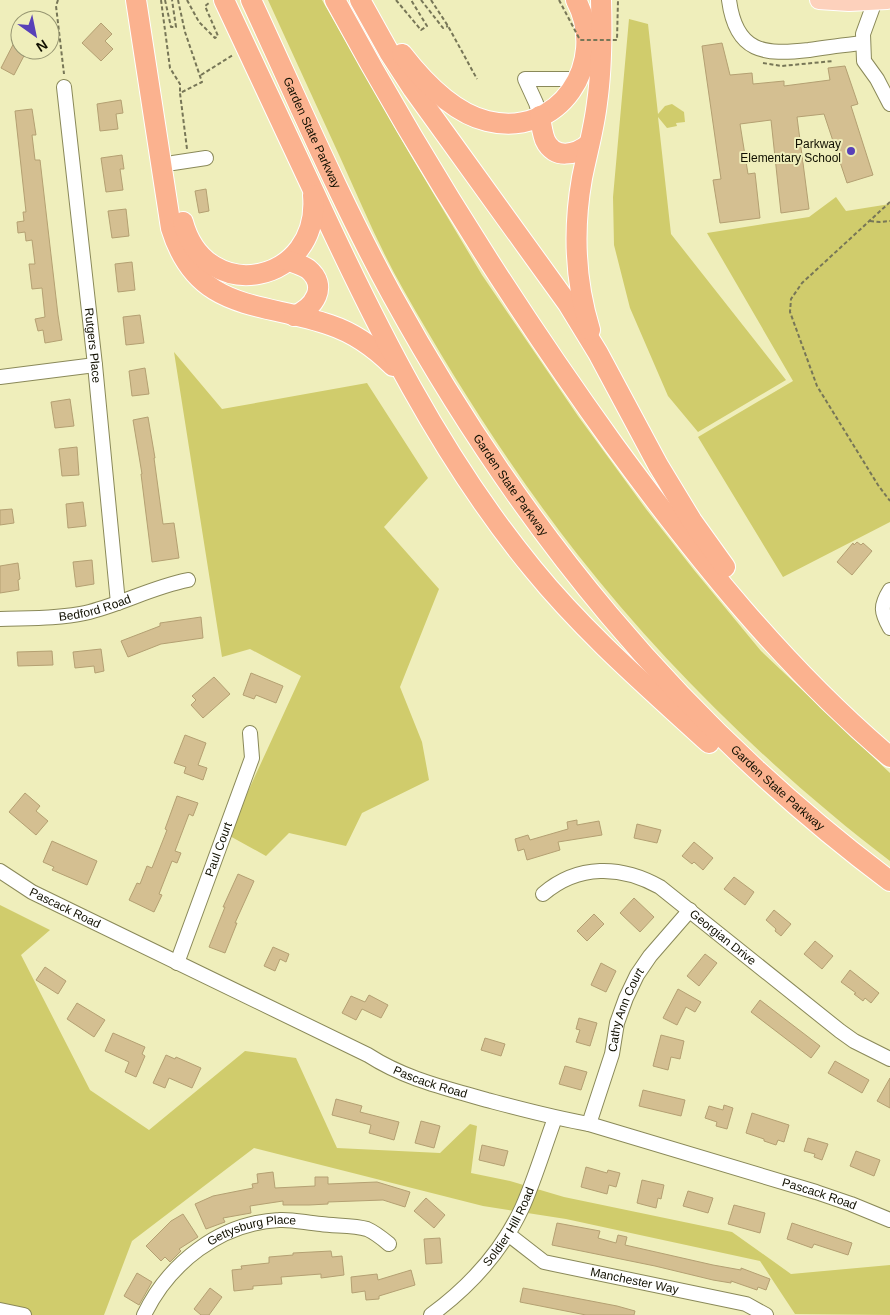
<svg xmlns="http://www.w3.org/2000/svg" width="890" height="1315" font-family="Helvetica,sans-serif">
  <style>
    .green { fill: #d0cc6c }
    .building { fill: #d4bf91; stroke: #b4a072 }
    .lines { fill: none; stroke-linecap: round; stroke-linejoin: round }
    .minor-casing { stroke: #8a8959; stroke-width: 16 }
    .major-casing { stroke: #fff; stroke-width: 20 }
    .highway-casing { stroke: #fff; stroke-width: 22 }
    .path { stroke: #777657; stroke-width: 2; stroke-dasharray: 4 2.5; stroke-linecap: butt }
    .minor { stroke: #fff; stroke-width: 14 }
    .major { stroke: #fdd1bc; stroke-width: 18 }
    .highway { stroke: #fbb28f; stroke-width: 20 }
    .path-bridge { stroke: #777657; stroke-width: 2; stroke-dasharray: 4 2.5; stroke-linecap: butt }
    .poi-dot { fill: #5840b8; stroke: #efeebb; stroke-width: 2 }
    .labels { text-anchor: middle; stroke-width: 4; stroke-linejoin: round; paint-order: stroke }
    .street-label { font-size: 12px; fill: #111001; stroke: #efeebb }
    .poi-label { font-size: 12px; fill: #111001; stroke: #efeebb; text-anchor: end }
  </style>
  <rect width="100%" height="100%" fill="#efeebb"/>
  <!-- green -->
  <g class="green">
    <path d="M268,0H322L408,151L482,275L578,416L646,509L694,570L761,651L890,773V861C776,774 667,668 578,555C513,472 455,381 403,289C379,247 360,201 340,157C316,105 292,52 268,0Z"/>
    <polygon points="629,19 648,24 658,114 665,106 672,104 684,112 685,122 676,123 677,126 667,128 658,117 671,234 786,380 698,432 668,396 630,308 614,245 613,197"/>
    <polygon points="836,197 846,211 890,204 890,522 783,577 698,437 793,381 707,233 809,217"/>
    <polygon points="174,352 222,409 367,383 428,478 384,527 439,589 400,687 422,742 429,780 362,813 346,846 289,833 266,856 228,835 301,676 250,649 222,657"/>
    <polygon points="0,905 50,930 21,955 90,1090 149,1130 245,1051 296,1058 337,1148 440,1153 470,1124 477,1126 471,1173 510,1181 564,1197 732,1232 791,1274 890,1265 890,1315 795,1314 760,1261 566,1219 483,1206 254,1148 132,1241 104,1315 0,1315"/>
  </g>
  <!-- building -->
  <g class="building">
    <polygon points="101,23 112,34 105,41 113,49 101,61 82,43"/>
    <polygon points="20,31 20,50 27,50 14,75 1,68"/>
    <polygon points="722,43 730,75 752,73 753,84 784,81 784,86 830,80 828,68 845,66 858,104 851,106 873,175 847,183 824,114 797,117 809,209 781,213 771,120 740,124 748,174 755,173 760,218 720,223 713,180 721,179 702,46"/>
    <polygon points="121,100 123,113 116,114 118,129 100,131 97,104"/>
    <polygon points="32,109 36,135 32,135 35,160 40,160 58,315 62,340 45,343 43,330 38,331 35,319 45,317 42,288 32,289 29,264 35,264 32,240 26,241 25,232 18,233 17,222 24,221 23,212 26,212 15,111"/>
    <polygon points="122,155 124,169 120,169 123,190 106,192 101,158"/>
    <polygon points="206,189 209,211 199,213 195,191"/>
    <polygon points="126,209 129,236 112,238 108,211"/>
    <polygon points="132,262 135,290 118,292 115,264"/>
    <polygon points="140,315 144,343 126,345 123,317"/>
    <polygon points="145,368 149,394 132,396 129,371"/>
    <polygon points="70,399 74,426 55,428 51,402"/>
    <polygon points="148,417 155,458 154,458 163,524 174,523 179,558 152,562 141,474 142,474 133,420"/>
    <polygon points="77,447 79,475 62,476 59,449"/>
    <polygon points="83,502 86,526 68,528 66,504"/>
    <polygon points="12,509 14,523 0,525 0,510"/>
    <polygon points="857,542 861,545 863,543 872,551 852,575 837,562 853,543 854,545"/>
    <polygon points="92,560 94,584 76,587 73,562"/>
    <polygon points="18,563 20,579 18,580 19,590 0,593 0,566"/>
    <polygon points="201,617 203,638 161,644 128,657 121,641 160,626 160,623"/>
    <polygon points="101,649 104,671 95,673 94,666 75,668 73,652"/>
    <polygon points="52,651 53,665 18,666 17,652"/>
    <polygon points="251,673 283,686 276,703 256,695 254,699 243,695"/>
    <polygon points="214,677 230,694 203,718 191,705 196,700 192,696"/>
    <polygon points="185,735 206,743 198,765 207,768 203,780 184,773 186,767 174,763"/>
    <polygon points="25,793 40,806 36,811 48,821 36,835 9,812"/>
    <polygon points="177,796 198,803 193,816 189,814 175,851 181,853 177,863 172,861 159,894 162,895 154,912 129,900 137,883 140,884 147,866 152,868 167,830 165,829"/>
    <polygon points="577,820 577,825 599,821 602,835 558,842 560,850 527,860 524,849 518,851 515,839 528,835 530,840 568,829 567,822"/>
    <polygon points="637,824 661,830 657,843 634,838"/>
    <polygon points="52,841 97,861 87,885 52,870 54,867 43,862"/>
    <polygon points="694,842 713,858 703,870 694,862 692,864 682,856"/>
    <polygon points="238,874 254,881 235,923 237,923 225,953 209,947 225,907 223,907"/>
    <polygon points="734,877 754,892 745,905 724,889"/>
    <polygon points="634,898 654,917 640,932 620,913"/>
    <polygon points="774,910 791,924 781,936 775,931 776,929 766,920"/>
    <polygon points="594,914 604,924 587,941 577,931"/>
    <polygon points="815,941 833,956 822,969 804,954"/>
    <polygon points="273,947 289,954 286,962 280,959 275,971 264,966"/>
    <polygon points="705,954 717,963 699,986 687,976"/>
    <polygon points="601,963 616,971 606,992 591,985"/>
    <polygon points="45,967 66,981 58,994 36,980"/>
    <polygon points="850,970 879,993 871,1003 865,998 863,1001 854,994 856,993 841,982"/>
    <polygon points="678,989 701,1002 695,1012 686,1007 677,1025 663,1018"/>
    <polygon points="369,995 388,1005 381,1018 362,1009 356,1020 342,1013 351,996 365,1002"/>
    <polygon points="760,1000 820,1046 811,1058 751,1012"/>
    <polygon points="77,1003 105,1020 94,1037 67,1019"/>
    <polygon points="579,1018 597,1023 590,1046 576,1042 580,1030 576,1029"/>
    <polygon points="113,1033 145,1047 142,1054 145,1056 136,1077 125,1072 129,1062 105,1051"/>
    <polygon points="661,1035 684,1041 680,1059 671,1057 668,1070 653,1066"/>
    <polygon points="485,1038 505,1044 501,1056 481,1050"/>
    <polygon points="166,1055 175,1059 176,1057 201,1068 192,1088 169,1078 165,1088 153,1083"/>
    <polygon points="835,1061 869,1080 862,1093 828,1073"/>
    <polygon points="565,1066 587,1072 581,1090 559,1084"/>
    <polygon points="890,1078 890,1108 877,1101"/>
    <polygon points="643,1090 685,1100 681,1116 639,1106"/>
    <polygon points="336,1099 362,1106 360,1112 399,1122 394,1140 369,1133 371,1125 332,1115"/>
    <polygon points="724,1105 733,1108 727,1129 716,1126 717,1122 705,1118 709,1106 723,1110"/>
    <polygon points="752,1113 789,1125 784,1142 778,1140 776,1145 764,1141 764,1139 746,1133"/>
    <polygon points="421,1121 440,1126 434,1148 415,1143"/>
    <polygon points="808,1138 828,1144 822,1160 814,1157 815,1154 804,1151"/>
    <polygon points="482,1145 508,1151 504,1166 479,1160"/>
    <polygon points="856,1151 880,1160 874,1176 850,1166"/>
    <polygon points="586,1167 607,1173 608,1170 620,1173 616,1187 609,1185 607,1194 581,1187"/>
    <polygon points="273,1172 275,1188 315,1186 315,1177 328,1177 328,1184 377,1182 410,1192 405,1207 383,1200 328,1202 328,1204 309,1205 283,1205 283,1201 250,1206 251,1213 223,1218 225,1222 206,1229 195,1204 213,1196 253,1188 252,1184 258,1183 257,1174"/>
    <polygon points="642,1180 664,1185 661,1199 658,1198 656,1208 637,1203"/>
    <polygon points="688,1191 713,1198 708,1213 683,1206"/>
    <polygon points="426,1198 445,1215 434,1228 414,1211"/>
    <polygon points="734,1205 765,1213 760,1233 728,1224"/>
    <polygon points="183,1214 198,1237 179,1249 181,1251 170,1262 165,1257 161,1261 146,1246 171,1221"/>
    <polygon points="557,1223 600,1231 598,1238 616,1243 618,1235 627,1237 625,1245 713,1265 741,1270 741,1268 770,1279 766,1290 758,1287 757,1290 731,1281 731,1283 713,1280 655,1266 552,1245"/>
    <polygon points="792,1223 852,1243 848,1255 814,1244 812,1248 787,1239"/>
    <polygon points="440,1238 442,1263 426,1264 424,1239"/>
    <polygon points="331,1251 332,1257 342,1256 344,1275 321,1278 321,1274 281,1277 282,1284 253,1286 253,1289 234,1291 232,1270 242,1269 241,1266 269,1263 269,1257 293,1255 293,1253"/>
    <polygon points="411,1270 415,1285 379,1296 379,1299 366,1300 365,1291 352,1293 351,1277 377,1274 378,1280"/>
    <polygon points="137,1273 152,1282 139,1305 124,1296"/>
    <polygon points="210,1288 222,1297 209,1315 201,1315 194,1309"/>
    <polygon points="523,1288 617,1306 635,1311 634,1315 586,1315 520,1302"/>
  </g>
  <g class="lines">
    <!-- minor casing -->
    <g class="minor-casing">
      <g id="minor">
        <path d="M729,0C736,53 764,55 809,50C827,47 845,45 862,43"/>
        <polyline points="875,1 863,34 864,61 877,79 890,104"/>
        <path id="s1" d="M64,87L95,365L118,603"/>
        <polyline points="540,116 536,103 525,79 578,79"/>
        <polyline points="173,163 206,158"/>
        <polyline points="0,377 95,365"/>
        <path d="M890,590C880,606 881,612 890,628"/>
        <path id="s2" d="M0,619C28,618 57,619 85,613C120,605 152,587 188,580"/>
        <path id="s3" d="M0,871L32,892L368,1055C405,1079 446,1088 487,1100C521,1109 554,1118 589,1124L816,1192L851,1204L890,1220"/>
        <path id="s4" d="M543,894C578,864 621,865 660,887L840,1031L854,1041L890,1059"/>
        <path id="s5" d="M177,963L252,758L250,733"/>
        <path id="s6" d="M589,1124L612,1054L617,1023L626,998L637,975L650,956L690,910"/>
        <path id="s7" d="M508,1234L544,1262L746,1304L766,1315"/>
        <polyline points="0,1310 24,1315"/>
        <path id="s8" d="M144,1315C169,1263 220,1223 279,1220C292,1219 307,1223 321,1224C334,1226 354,1225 367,1229C374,1232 383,1239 389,1244"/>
        <path id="s9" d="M431,1315C469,1287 502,1251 522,1208C535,1179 544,1148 555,1118"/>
      </g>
    </g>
    <!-- major casing -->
    <g class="major-casing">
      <polyline id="major" points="819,0 849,2 887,0"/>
    </g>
    <!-- highway casing -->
    <g class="highway-casing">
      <g id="highway">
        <path d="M136,0L171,228C197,313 260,301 330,325C354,333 375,348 393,366"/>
        <path d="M224,0C254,64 284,128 314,192C375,324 440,456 533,569C585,633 649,688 709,743"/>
        <path id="s10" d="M251,0C297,99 340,200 392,295C519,526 678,722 890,881"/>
        <path d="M335,0C419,155 511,302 614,445C696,557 784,667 890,757"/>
        <polyline points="360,0 389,52 413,89 568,304 598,353 658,465 692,521 725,567"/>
        <path d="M402,54C423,81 453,113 487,121C559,139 609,63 576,0"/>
        <path d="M540,116C541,124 542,132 545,140C554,160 576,155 589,144"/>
        <path d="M183,222C206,307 321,284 313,195"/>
        <path d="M289,261C295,263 302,265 308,269C329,286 314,308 294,316"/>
        <path d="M590,330C575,281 573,229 582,178C587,153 594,129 597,103C602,69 602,35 601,0"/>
      </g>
    </g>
    <!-- path -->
    <g class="path">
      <polyline points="58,0 56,6 64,74"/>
      <polyline points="161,0 170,68 180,84 180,93"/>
      <polyline points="165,0 171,27 176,27 172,0"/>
      <polyline points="178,0 185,32 202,82 180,93 187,149"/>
      <polyline points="187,0 199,22 215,38 218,36 205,6 209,3"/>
      <polyline points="396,0 421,30 427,26 411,0"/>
      <polyline points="421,0 443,28 448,26"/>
      <polyline points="431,0 448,26 477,79"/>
      <polyline points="763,63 782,66 833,61"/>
      <polyline points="201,75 233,55"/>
      <polyline points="890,202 802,283 791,299 790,312 817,386 878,485 890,501"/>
      <polyline points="870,221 880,222 890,221"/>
    </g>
    <!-- minor -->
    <use href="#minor" class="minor"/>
    <!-- major -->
    <use href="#major" class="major"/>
    <!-- highway -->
    <use href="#highway" class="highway"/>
    <!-- path-bridge -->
    <polyline class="path-bridge" points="559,0 580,40 617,40 618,0"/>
  </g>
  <!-- markers -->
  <circle class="poi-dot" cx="851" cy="151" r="5"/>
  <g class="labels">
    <!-- street labels -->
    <g class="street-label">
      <text dy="4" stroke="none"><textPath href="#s10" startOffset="146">Garden State Parkway</textPath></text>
      <text dy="4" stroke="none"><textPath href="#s1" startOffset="260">Rutgers Place</textPath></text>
      <text dy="4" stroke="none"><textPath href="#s10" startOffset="551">Garden State Parkway</textPath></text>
      <text dy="4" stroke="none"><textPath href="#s2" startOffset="96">Bedford Road</textPath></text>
      <text dy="4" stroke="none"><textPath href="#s10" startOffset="956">Garden State Parkway</textPath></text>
      <text dy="4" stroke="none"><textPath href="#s5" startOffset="121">Paul Court</textPath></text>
      <text dy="4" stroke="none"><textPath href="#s3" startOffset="75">Pascack Road</textPath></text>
      <text dy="4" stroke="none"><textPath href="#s4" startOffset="206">Georgian Drive</textPath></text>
      <text dy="4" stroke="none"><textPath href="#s6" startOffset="120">Cathy Ann Court</textPath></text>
      <text dy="4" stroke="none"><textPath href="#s3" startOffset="480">Pascack Road</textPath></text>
      <text dy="4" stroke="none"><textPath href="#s3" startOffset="885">Pascack Road</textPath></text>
      <text dy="4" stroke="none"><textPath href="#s9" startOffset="119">Soldier Hill Road</textPath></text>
      <text dy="4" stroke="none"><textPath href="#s8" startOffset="144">Gettysburg Place</textPath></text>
      <text dy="4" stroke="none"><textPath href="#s7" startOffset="138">Manchester Way</textPath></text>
    </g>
    <!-- poi labels -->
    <g class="poi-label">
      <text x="841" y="148">Parkway<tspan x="841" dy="14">Elementary School</tspan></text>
    </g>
  </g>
  <!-- north arrow -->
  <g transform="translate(35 35) rotate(147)"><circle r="24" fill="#efeebb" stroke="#969571"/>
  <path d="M0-4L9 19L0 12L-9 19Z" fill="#5840b8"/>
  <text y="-8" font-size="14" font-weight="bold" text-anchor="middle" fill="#111001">N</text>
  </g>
</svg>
